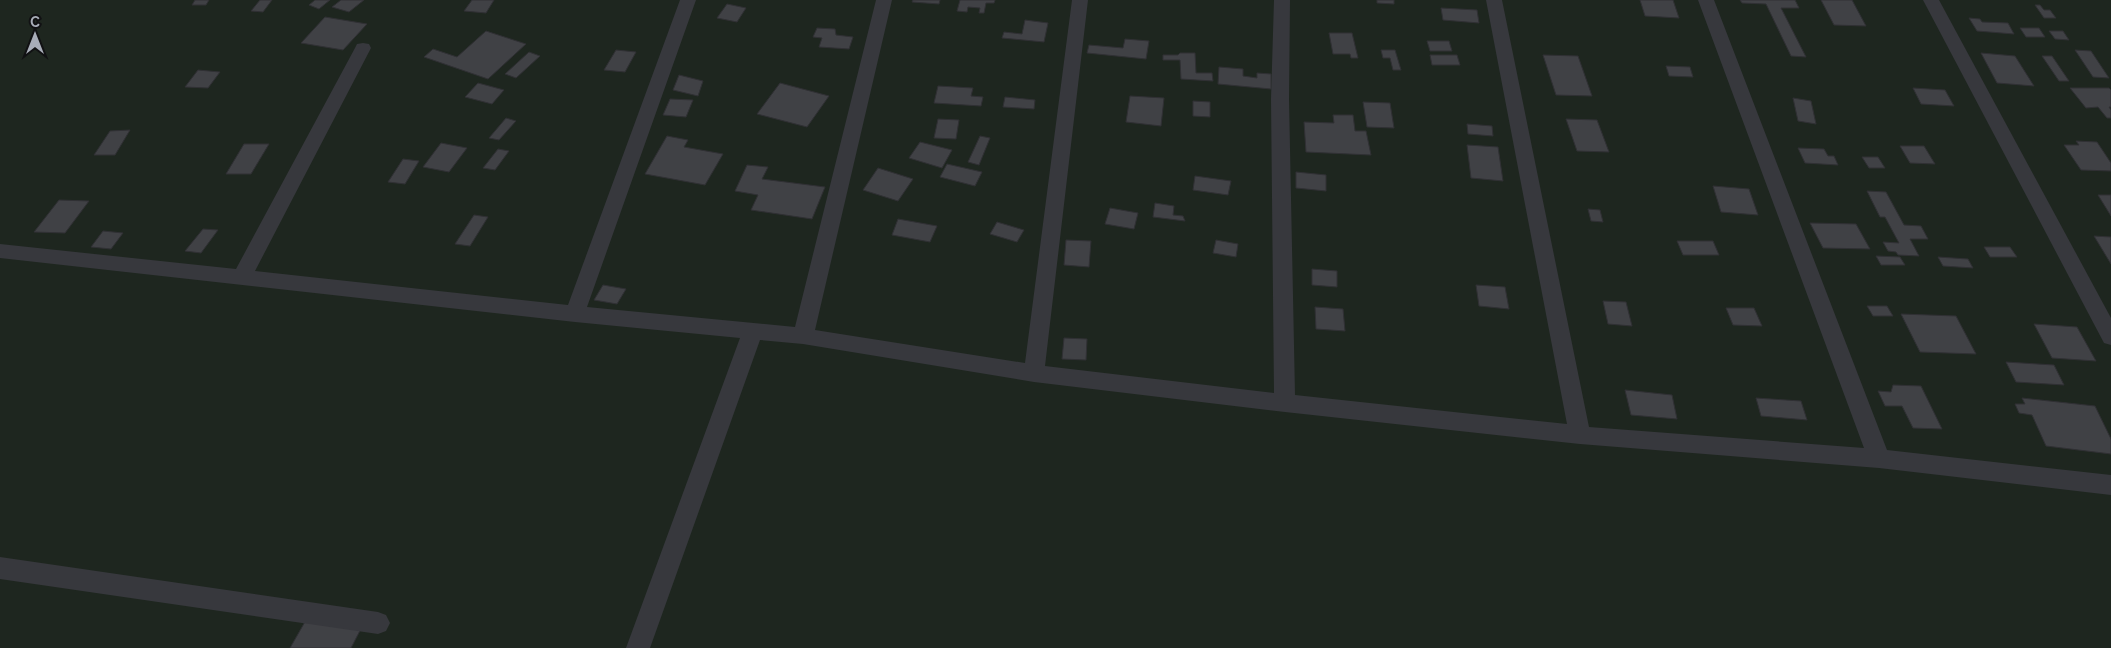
<svg xmlns="http://www.w3.org/2000/svg" width="2111" height="648" font-family="Raleway,sans-serif">
  <style>
    .green { fill: #1e261f }
    .building { fill: #404145; stroke: #303034 }
    .lines { fill: none; stroke-linecap: round; stroke-linejoin: round }
    .lane { fill: #37383d; fill-rule: evenodd }
  </style>
  <rect width="100%" height="100%" fill="#161618"/>
  <!-- green -->
  <rect class="green" x="0" y="0" width="2111" height="648"/>
  <!-- building -->
  <g class="building">
    <polygon points="195,0 209,0 206,5 192,5"/>
    <polygon points="260,0 272,0 263,12 251,11"/>
    <polygon points="315,0 330,0 319,9 309,5"/>
    <polygon points="341,0 364,0 349,12 332,7"/>
    <polygon points="472,0 494,0 486,13 464,11"/>
    <polygon points="913,0 940,0 939,4 912,2"/>
    <polygon points="960,0 995,0 994,3 986,3 984,13 979,13 980,8 968,7 967,12 957,11"/>
    <polygon points="1377,0 1394,0 1394,4 1377,3"/>
    <polygon points="1640,0 1673,0 1679,18 1645,16"/>
    <polygon points="1740,0 1795,0 1799,8 1781,8 1806,57 1791,56 1766,4 1742,3"/>
    <polygon points="1821,0 1852,0 1866,26 1834,25"/>
    <polygon points="727,4 746,8 737,22 717,18"/>
    <polygon points="2035,5 2040,5 2044,10 2050,10 2056,18 2044,18"/>
    <polygon points="1441,8 1477,10 1479,23 1443,20"/>
    <polygon points="325,17 367,24 343,50 301,43"/>
    <polygon points="1969,18 1980,19 1982,22 2008,23 2014,34 1977,31"/>
    <polygon points="1025,20 1048,23 1044,42 1002,38 1004,32 1022,34"/>
    <polygon points="817,28 835,29 836,35 853,37 849,49 819,47 822,38 813,37"/>
    <polygon points="2020,28 2039,28 2045,37 2026,37"/>
    <polygon points="486,31 526,44 488,79 424,57 433,49 457,57"/>
    <polygon points="2049,31 2063,31 2069,40 2055,39"/>
    <polygon points="1329,33 1352,33 1358,58 1351,58 1350,54 1333,54"/>
    <polygon points="1125,39 1149,41 1146,59 1087,53 1089,45 1123,48"/>
    <polygon points="1427,41 1449,41 1452,51 1430,51"/>
    <polygon points="616,50 636,52 625,72 604,70"/>
    <polygon points="1381,50 1395,50 1401,70 1393,70 1390,58 1383,58"/>
    <polygon points="2075,50 2091,51 2109,78 2093,77"/>
    <polygon points="529,52 540,56 516,78 505,74"/>
    <polygon points="1180,53 1195,53 1196,73 1212,73 1213,81 1181,79 1180,60 1163,60 1163,55 1178,55"/>
    <polygon points="1981,53 2015,56 2034,86 1997,83"/>
    <polygon points="1430,55 1457,55 1460,65 1432,65"/>
    <polygon points="1543,55 1578,56 1592,96 1556,95"/>
    <polygon points="2042,56 2052,56 2069,81 2059,81"/>
    <polygon points="1666,66 1690,67 1693,77 1669,76"/>
    <polygon points="1219,67 1243,69 1243,76 1257,78 1257,73 1271,74 1271,89 1218,84"/>
    <polygon points="198,70 220,72 208,88 185,87"/>
    <polygon points="679,75 703,81 698,96 673,90"/>
    <polygon points="478,83 504,90 492,104 465,97"/>
    <polygon points="780,83 829,96 807,127 757,114"/>
    <polygon points="938,86 973,88 971,96 983,97 981,106 934,103"/>
    <polygon points="1913,88 1945,90 1954,106 1921,104"/>
    <polygon points="2070,88 2109,88 2111,90 2111,107 2109,107 2111,110 2111,118 2107,118 2098,107 2086,108"/>
    <polygon points="1130,96 1164,98 1161,126 1126,122"/>
    <polygon points="1005,97 1035,100 1034,109 1003,107"/>
    <polygon points="1793,98 1811,101 1816,124 1798,121"/>
    <polygon points="670,99 693,100 686,117 663,115"/>
    <polygon points="1193,101 1210,102 1210,117 1193,116"/>
    <polygon points="1363,102 1390,103 1394,128 1367,127"/>
    <polygon points="1333,115 1353,115 1355,131 1366,131 1371,155 1306,152 1304,122 1334,123"/>
    <polygon points="506,118 516,121 499,140 489,138"/>
    <polygon points="938,119 959,120 956,139 934,138"/>
    <polygon points="1566,119 1597,120 1609,152 1577,151"/>
    <polygon points="1467,124 1492,126 1493,136 1468,134"/>
    <polygon points="130,130 115,155 94,155 110,131"/>
    <polygon points="667,136 688,140 684,147 723,154 705,185 645,174"/>
    <polygon points="980,136 990,138 979,165 968,162"/>
    <polygon points="2076,141 2097,142 2111,163 2111,171 2081,170 2064,145 2079,145"/>
    <polygon points="920,142 952,150 942,168 909,158"/>
    <polygon points="441,143 467,148 449,172 423,167"/>
    <polygon points="244,144 269,144 251,174 226,174"/>
    <polygon points="1467,145 1498,147 1503,181 1471,178"/>
    <polygon points="1900,146 1924,146 1935,164 1910,163"/>
    <polygon points="1798,148 1824,149 1828,156 1834,156 1838,165 1805,163"/>
    <polygon points="498,149 509,151 495,170 483,168"/>
    <polygon points="1862,157 1878,157 1885,168 1869,168"/>
    <polygon points="403,159 419,161 405,184 388,182"/>
    <polygon points="947,164 982,172 975,186 940,177"/>
    <polygon points="747,165 768,167 762,179 825,187 812,219 751,210 758,195 735,191"/>
    <polygon points="878,168 913,179 898,201 863,190"/>
    <polygon points="1296,172 1326,175 1326,191 1296,188"/>
    <polygon points="1195,176 1231,181 1228,195 1193,190"/>
    <polygon points="1713,186 1749,189 1758,215 1721,212"/>
    <polygon points="1867,191 1886,192 1904,225 1921,226 1928,239 1910,239 1919,256 1898,255 1896,252 1888,251 1883,242 1899,243 1885,217 1880,217"/>
    <polygon points="2098,195 2111,195 2111,216"/>
    <polygon points="59,200 89,201 65,233 34,232"/>
    <polygon points="1155,203 1174,206 1173,215 1183,216 1185,221 1153,217"/>
    <polygon points="1110,208 1138,213 1134,229 1105,224"/>
    <polygon points="1588,209 1600,210 1603,222 1591,221"/>
    <polygon points="474,215 488,217 470,246 455,244"/>
    <polygon points="898,219 937,226 930,242 892,235"/>
    <polygon points="997,222 1024,230 1017,242 990,234"/>
    <polygon points="1810,223 1856,224 1870,249 1823,248"/>
    <polygon points="203,229 218,230 201,253 185,251"/>
    <polygon points="103,231 123,233 111,249 91,247"/>
    <polygon points="2094,236 2111,237 2111,264"/>
    <polygon points="1066,240 1091,241 1089,267 1064,265"/>
    <polygon points="1216,240 1238,244 1236,257 1213,253"/>
    <polygon points="1677,241 1713,241 1719,255 1683,255"/>
    <polygon points="1984,247 2010,247 2017,257 1990,257"/>
    <polygon points="1876,256 1900,257 1905,265 1881,265"/>
    <polygon points="1938,257 1968,259 1973,268 1943,266"/>
    <polygon points="1312,269 1337,271 1337,287 1312,285"/>
    <polygon points="603,285 626,289 617,304 594,300"/>
    <polygon points="1476,285 1505,287 1509,309 1479,306"/>
    <polygon points="1603,301 1626,302 1632,326 1608,324"/>
    <polygon points="1867,306 1887,306 1893,316 1873,316"/>
    <polygon points="1315,307 1343,309 1345,331 1316,329"/>
    <polygon points="1726,308 1754,308 1762,326 1733,325"/>
    <polygon points="1901,314 1956,316 1976,354 1920,352"/>
    <polygon points="2034,324 2077,327 2096,361 2052,358"/>
    <polygon points="1064,338 1087,339 1086,360 1062,359"/>
    <polygon points="2006,362 2054,365 2064,385 2016,382"/>
    <polygon points="1893,385 1921,386 1942,429 1913,428 1902,406 1885,406 1878,391 1891,392"/>
    <polygon points="1625,390 1672,395 1677,419 1631,415"/>
    <polygon points="1756,398 1801,401 1807,420 1761,416"/>
    <polygon points="2022,398 2095,406 2111,439 2111,454 2046,446 2032,415 2019,413 2015,404 2025,404"/>
    <polygon points="310,613 365,621 351,648 290,648"/>
  </g>
  <g class="lines">
    <!-- lane -->
    <g class="lane">
      <polygon points="680,0 696,0 587,307 795,327 876,0 892,0 815,330 1025,363 1072,0 1088,0 1045,366 1274,393 1271,99 1274,0 1290,0 1289,99 1295,395 1567,424 1486,0 1502,0 1589,427 1864,448 1698,0 1714,0 1887,450 2111,475 2111,495 1879,468 1580,444 1285,412 1034,382 803,344 760,340 650,648 626,648 740,338 575,322 0,258 0,244 236,269 355,48 357,44 363,43 369,44 371,48 255,271 568,305"/>
      <polygon points="1923,0 1939,0 2111,318 2111,345 2104,343"/>
      <polygon points="0,557 378,612 386,615 390,623 386,631 378,634 0,579"/>
    </g>
  </g>
  <!-- north arrow -->
  <g transform="translate(35 35)" stroke="#111113" stroke-width="4" paint-order="stroke">
  <path d="M0-4L9 19L0 12L-9 19Z" fill="#a8adb8"/>
  <text y="-8" font-size="14" font-weight="bold" text-anchor="middle" fill="#a8adb8">С</text>
  </g>
</svg>
